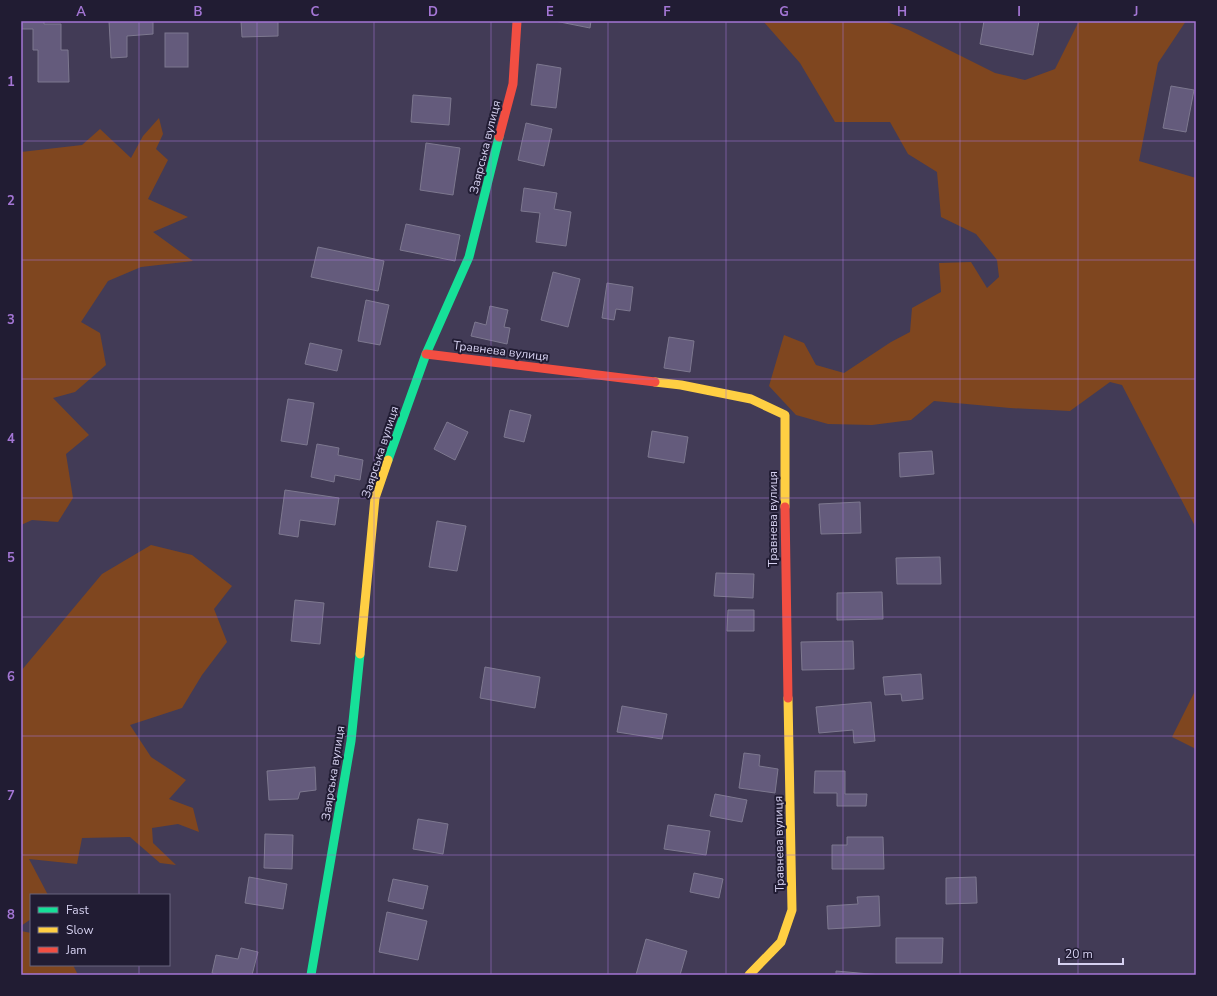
<svg xmlns="http://www.w3.org/2000/svg" width="1217" height="996" font-family="'Nunito Sans',sans-serif">
  <style>
    .green { fill: #7f461f }
    .building { fill: #645b7c; stroke: #7d788f }
    .lines { fill: none; stroke-linecap: round; stroke-linejoin: round }
    .fast { stroke: #16e098; stroke-width: 9 }
    .slow { stroke: #ffcf43; stroke-width: 9 }
    .jam { stroke: #f24e42; stroke-width: 9 }
    .grid { fill: none; stroke: #a476d5; stroke-width: 1; stroke-opacity: 0.55 }
    .labels { text-anchor: middle; stroke-width: 4; stroke-linejoin: round; paint-order: stroke }
    .street-label { font-size: 12px; fill: #d6d1f0; stroke: #211c33 }
    .neatline { fill: none; stroke: #a476d5; stroke-width: 1.5 }
    .grid-label { font-size: 13px; text-anchor: middle; font-weight: bold; fill: #a476d5 }
  </style>
  <rect width="100%" height="100%" fill="#423b56"/>
  <!-- green -->
  <g class="green">
    <polygon points="763,21 884,21 909,30 995,73 1025,80 1055,69 1079,21 1186,21 1158,63 1139,161 1196,178 1196,528 1122,385 1110,382 1070,411 1010,408 934,401 911,420 872,425 828,424 796,415 769,386 784,335 804,343 816,365 844,373 891,342 910,332 912,308 941,292 939,263 971,262 987,288 999,277 997,260 976,234 941,217 937,172 908,154 890,122 835,122 800,63"/>
    <polygon points="159,118 163,134 156,149 168,160 148,199 188,217 153,232 193,261 141,267 108,281 81,322 100,333 106,365 75,392 53,398 89,435 66,454 73,498 58,522 32,520 21,525 21,152 82,145 100,129 131,158 143,136"/>
    <polygon points="151,545 192,555 232,586 214,609 227,642 202,675 182,708 130,725 151,757 186,780 169,799 193,808 199,832 178,824 152,828 153,843 176,865 160,863 130,837 82,838 77,864 29,859 48,895 31,895 31,919 21,926 21,671 102,574"/>
    <polygon points="1196,689 1196,749 1172,737"/>
    <polygon points="21,931 31,933 31,965 73,965 78,975 21,975"/>
  </g>
  <!-- building -->
  <g class="building">
    <polygon points="21,21 44,21 44,24 61,24 61,50 68,50 69,82 38,82 38,50 33,50 33,29 21,29"/>
    <polygon points="109,21 153,21 153,34 127,36 127,57 111,58"/>
    <polygon points="241,21 278,21 278,36 242,37"/>
    <polygon points="555,21 591,21 590,28"/>
    <polygon points="984,21 1039,21 1033,55 980,44"/>
    <rect x="165" y="33" width="23" height="34"/>
    <polygon points="537,64 561,68 556,108 531,105"/>
    <polygon points="1171,86 1194,90 1186,132 1163,128"/>
    <polygon points="413,95 451,98 449,125 411,122"/>
    <polygon points="526,123 552,129 544,166 518,160"/>
    <polygon points="426,143 460,148 453,195 420,190"/>
    <polygon points="524,188 557,193 554,209 571,212 566,246 536,242 540,213 521,211"/>
    <polygon points="406,224 460,235 455,261 400,250"/>
    <polygon points="318,247 384,261 378,291 311,277"/>
    <polygon points="553,272 580,279 568,327 541,320"/>
    <polygon points="607,283 633,287 630,311 616,309 614,320 602,318"/>
    <polygon points="366,300 389,305 380,345 358,341"/>
    <polygon points="490,306 508,310 504,327 510,328 507,344 471,336 475,322 486,325"/>
    <polygon points="669,337 694,341 690,372 664,368"/>
    <polygon points="310,343 342,350 337,371 305,364"/>
    <polygon points="288,399 314,403 307,445 281,441"/>
    <polygon points="510,410 531,415 524,442 504,437"/>
    <polygon points="447,422 468,432 455,460 434,449"/>
    <polygon points="652,431 688,437 684,463 648,457"/>
    <polygon points="317,444 339,448 338,455 363,460 360,480 335,475 334,482 311,477"/>
    <polygon points="932,451 934,474 900,477 899,453"/>
    <polygon points="285,490 339,498 335,525 300,520 298,537 279,534"/>
    <polygon points="860,502 861,533 821,534 819,504"/>
    <polygon points="437,521 466,526 457,571 429,567"/>
    <polygon points="940,557 941,584 897,584 896,558"/>
    <polygon points="716,573 754,574 753,598 714,596"/>
    <polygon points="882,592 883,619 837,620 837,593"/>
    <polygon points="295,600 324,603 320,644 291,641"/>
    <polygon points="728,610 754,610 754,631 727,631"/>
    <polygon points="853,641 854,669 802,670 801,642"/>
    <polygon points="485,667 540,677 535,708 480,698"/>
    <polygon points="921,674 923,699 902,701 901,694 885,695 883,677"/>
    <polygon points="871,702 875,741 854,743 853,730 819,733 816,707"/>
    <polygon points="622,706 667,714 662,739 617,732"/>
    <polygon points="744,753 760,755 759,766 778,769 775,793 739,788"/>
    <polygon points="315,767 316,790 300,792 298,799 269,800 267,771"/>
    <polygon points="815,771 845,771 845,794 867,794 866,806 837,806 837,793 814,793"/>
    <polygon points="715,794 747,800 742,822 710,816"/>
    <polygon points="418,819 448,824 443,854 413,849"/>
    <polygon points="668,825 710,831 706,855 664,849"/>
    <polygon points="265,834 293,835 292,869 264,868"/>
    <polygon points="847,837 883,837 884,869 832,869 832,845 847,845"/>
    <polygon points="694,873 723,879 719,898 690,892"/>
    <polygon points="249,877 287,884 283,909 245,903"/>
    <polygon points="976,877 977,903 946,904 946,878"/>
    <polygon points="393,879 428,886 423,909 388,901"/>
    <polygon points="879,896 880,926 828,929 827,906 858,904 857,897"/>
    <polygon points="387,912 427,921 418,960 379,952"/>
    <polygon points="896,938 943,938 942,963 896,963"/>
    <polygon points="646,939 687,951 680,975 636,975"/>
    <polygon points="241,948 258,952 252,975 220,975 212,973 216,955 238,959"/>
    <polygon points="836,971 881,975 836,975"/>
  </g>
  <g class="lines">
    <!-- fast -->
    <g class="fast">
      <polyline points="388,460 426,354 469,257 499,137"/>
      <polyline points="311,975 351,741 360,654"/>
    </g>
    <!-- slow -->
    <g class="slow">
      <polyline points="655,382 681,385 751,399 785,415 785,507"/>
      <polyline points="360,654 375,498 388,460"/>
      <polyline points="749,975 781,942 792,910 788,698"/>
    </g>
    <!-- jam -->
    <g class="jam">
      <polyline points="499,137 513,84 517,21"/>
      <polyline points="426,354 655,382"/>
      <polyline points="785,507 788,698"/>
    </g>
  </g>
  <!-- grid -->
  <path class="grid" d="M139,21V895M257,21V975M374,21V975M491,21V975M608,21V975M726,21V975M843,21V975M960,21V975M1078,21V975M21,141H1196M21,260H1196M21,379H1196M21,498H1196M21,617H1196M21,736H1196M21,855H1196M139,965V975"/>
  <g class="labels">
    <!-- street labels -->
    <g class="street-label">
      <text transform="translate(485 147) rotate(-76)" y="4">Заярська вулиця</text>
      <text transform="translate(501 351) rotate(7)" y="4">Травнева вулиця</text>
      <text transform="translate(380 452) rotate(-72)" y="4">Заярська вулиця</text>
      <text transform="translate(773 519) rotate(-90)" y="4">Травнева вулиця</text>
      <text transform="translate(333 773) rotate(-81)" y="4">Заярська вулиця</text>
      <text transform="translate(779 844) rotate(-91)" y="4">Травнева вулиця</text>
    </g>
  </g>
  <!-- border -->
  <rect width="1217" height="996" fill="none" stroke="#211c33" stroke-width="44"/>
  <!-- legend -->
  <rect x="30" y="894" width="140" height="72" fill="#211c33" stroke="#69647f"/>
  <rect x="38" y="907" width="20" height="6" fill="#16e098" stroke="#69647f"/>
  <text x="66" y="914" font-size="12" fill="#d6d1f0">Fast</text>
  <rect x="38" y="927" width="20" height="6" fill="#ffcf43" stroke="#69647f"/>
  <text x="66" y="934" font-size="12" fill="#d6d1f0">Slow</text>
  <rect x="38" y="947" width="20" height="6" fill="#f24e42" stroke="#69647f"/>
  <text x="66" y="954" font-size="12" fill="#d6d1f0">Jam</text>
  <!-- scale -->
  <path d="M1059 958v6h64v-6" fill="none" stroke="#d6d1f0" stroke-width="2"/>
  <text x="1065" y="958" font-size="12" fill="#d6d1f0" stroke="#211c33" stroke-width="3" paint-order="stroke">20 m</text>
  <rect x="22" y="22" width="1173" height="952" class="neatline"/>
  <g class="grid-label">
    <text x="81" y="16">A</text>
    <text x="198" y="16">B</text>
    <text x="315" y="16">C</text>
    <text x="433" y="16">D</text>
    <text x="550" y="16">E</text>
    <text x="667" y="16">F</text>
    <text x="784" y="16">G</text>
    <text x="902" y="16">H</text>
    <text x="1019" y="16">I</text>
    <text x="1136" y="16">J</text>
    <text x="11" y="86">1</text>
    <text x="11" y="205">2</text>
    <text x="11" y="324">3</text>
    <text x="11" y="443">4</text>
    <text x="11" y="562">5</text>
    <text x="11" y="681">6</text>
    <text x="11" y="800">7</text>
    <text x="11" y="919">8</text>
  </g>
</svg>
